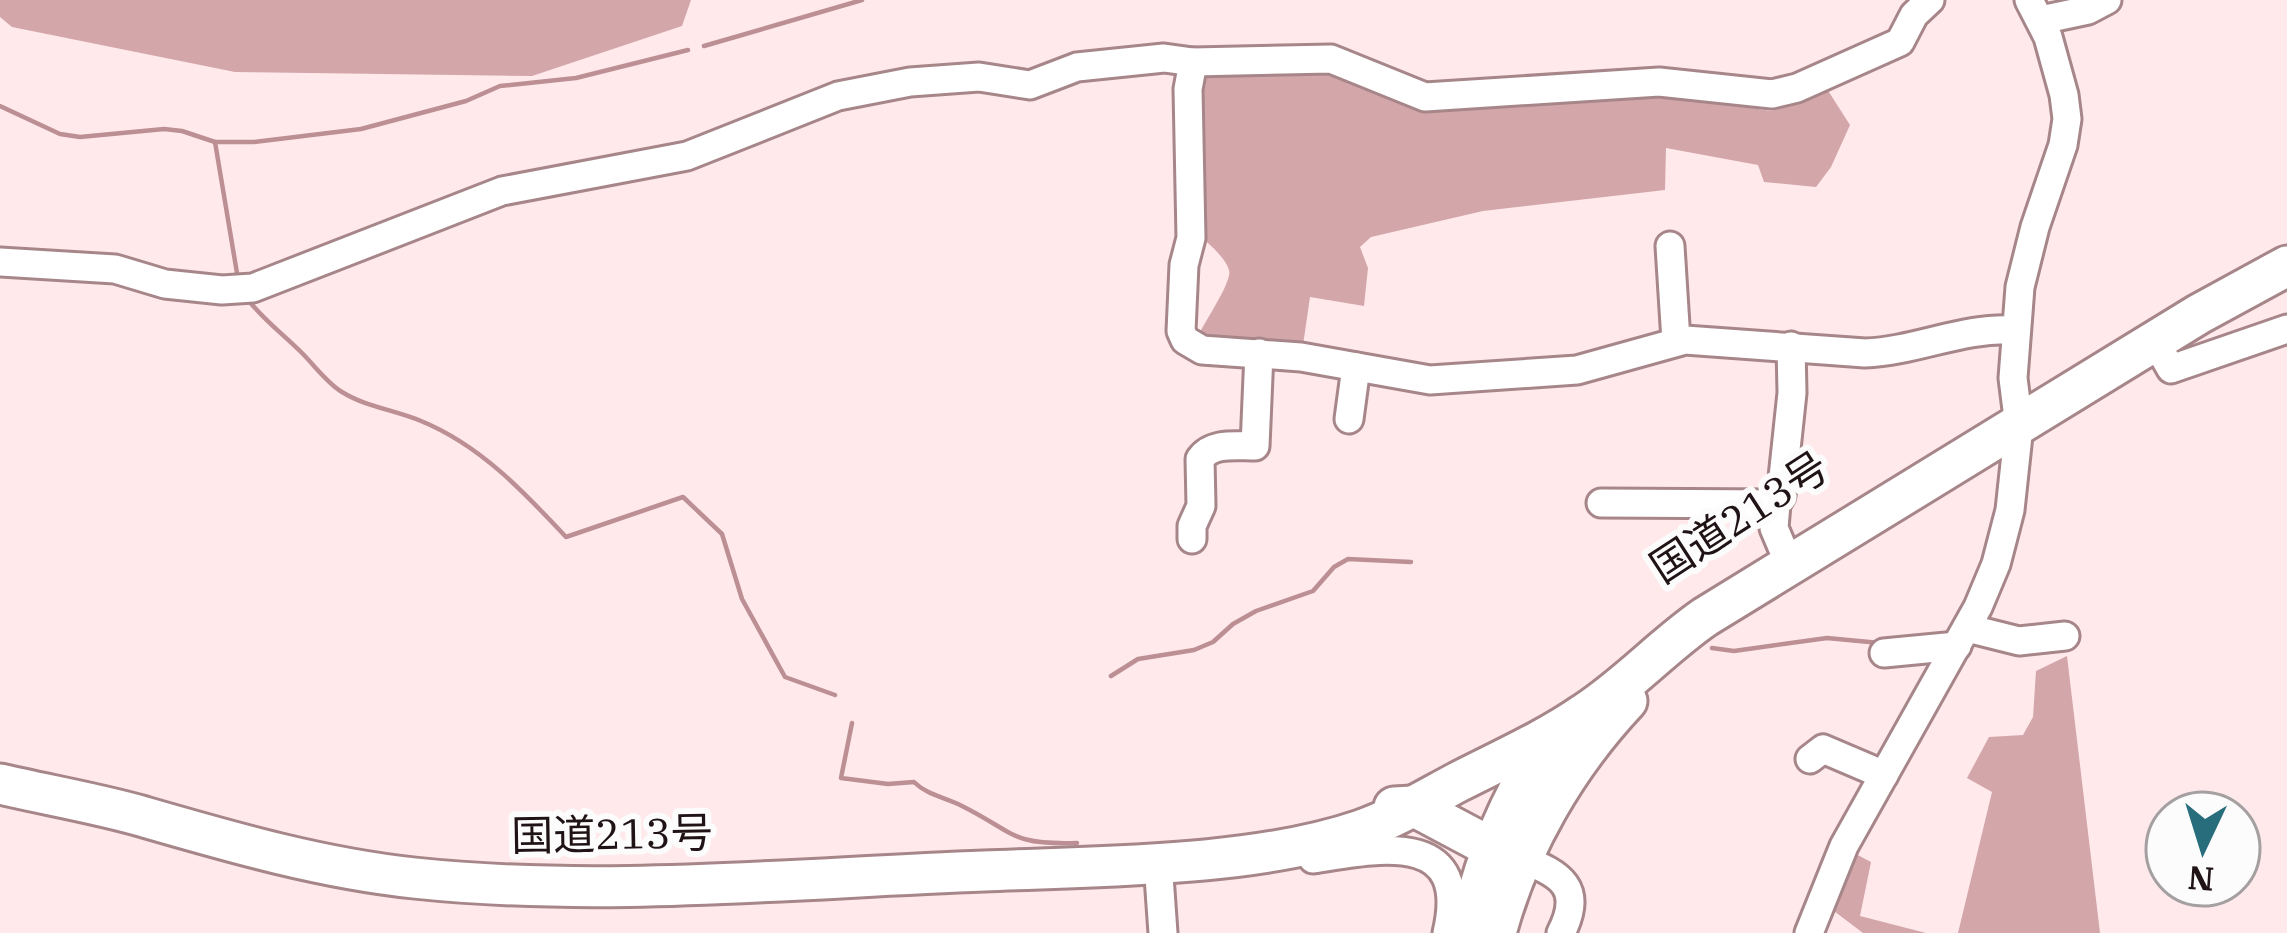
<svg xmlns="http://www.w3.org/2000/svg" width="2287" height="933" font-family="'IBM Plex Serif','Noto Sans JP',serif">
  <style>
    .forest { fill: #d3a6aa }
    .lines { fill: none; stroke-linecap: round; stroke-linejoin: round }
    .stream { stroke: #bc8f94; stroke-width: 4.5 }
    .minor-casing { stroke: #a78689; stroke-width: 33 }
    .highway-casing { stroke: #a78689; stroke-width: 45 }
    .minor { stroke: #fff; stroke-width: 27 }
    .highway { stroke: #fff; stroke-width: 39 }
    .labels { text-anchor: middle; stroke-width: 12; stroke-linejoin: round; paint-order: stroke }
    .street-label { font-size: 42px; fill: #1f1315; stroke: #fcfcfc }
  </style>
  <rect width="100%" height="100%" fill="#ffe9eb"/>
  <!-- forest -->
  <g class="forest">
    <polygon points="0,0 691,0 682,26 532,76 235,72 12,27 0,17"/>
    <path d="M1323,71C1363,77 1393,104 1433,110L1660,94L1771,111L1804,102L1827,89L1850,125L1831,167L1816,187L1764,182L1758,165L1666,148L1665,190L1483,211L1371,237L1360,247L1368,268L1364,306L1310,297L1302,352L1195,343C1201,326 1233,282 1229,270C1225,256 1205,241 1195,231L1193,83L1211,74Z"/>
    <polygon points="2067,656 2100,933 1958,933 1992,792 1967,778 1989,737 2023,735 2033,717 2036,671"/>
    <polygon points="1848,850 1871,862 1860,916 1926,933 1863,933 1826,905"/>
  </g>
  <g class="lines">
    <!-- stream -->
    <g class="stream">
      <polyline points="704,46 862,0"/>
      <polyline points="0,106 60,134 80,137 164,129 182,131 215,142 254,142 361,129 466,101 500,86 576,78 688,50"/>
      <polyline points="215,142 238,279"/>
      <path d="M249,301C265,321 284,335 302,353C315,366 327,383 342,392C366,407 395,410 421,421C480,445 524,492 566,537L683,497L722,534L742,599L785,677L835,695"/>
      <polyline points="1712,648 1734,651 1827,638 1880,643"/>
      <polyline points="1111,676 1138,659 1194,650 1213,642 1233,624 1256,611 1313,591 1334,567 1348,559 1411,562"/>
      <path d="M852,723L841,778L888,784L914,782C927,795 944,797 962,806C1016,833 1010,845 1077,843"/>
    </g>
    <!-- minor casing -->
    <g class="minor-casing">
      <g id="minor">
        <polyline points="2041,20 2088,10 2107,0"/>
        <path d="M1193,62L1188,89L1191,238L1184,265L1181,331L1185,340L1202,350L1301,357L1430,380L1577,370L1685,340L1865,353C1917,351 1962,327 2014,330"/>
        <polyline points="1670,246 1676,341"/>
        <polyline points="0,262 115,269 165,284 222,290 253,288 502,191 687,156 838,96 910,82 979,77 1030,85 1077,67 1164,58 1193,62 1331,59 1425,97 1659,82 1772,94 1797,88 1900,42 1914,15 1930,0"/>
        <polyline points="2155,341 2171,369 2287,329"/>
        <polyline points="1349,419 1356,367"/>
        <polyline points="1601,503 1776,504 1774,528 1782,547"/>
        <polyline points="1776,504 1781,496 1792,393 1791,346"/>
        <path d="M1192,539V526L1201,506L1200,459C1212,442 1236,446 1255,446L1259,353"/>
        <polyline points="1967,628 2019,641 2065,636"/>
        <polyline points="1884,653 1957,646"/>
        <polyline points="1810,759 1823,749 1884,775"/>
        <path d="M1313,859C1381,848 1471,830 1447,933"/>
        <path d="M1522,859C1561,874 1584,888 1561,933"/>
        <polyline points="1158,862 1163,933"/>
        <polyline points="1809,933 1844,846 1978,607 1996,564 2010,510 2019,426 2013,378 2020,287 2035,227 2063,145 2067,119 2064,95 2048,37 2029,0"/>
      </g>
    </g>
    <!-- highway casing -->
    <g class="highway-casing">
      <g id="highway">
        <path d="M0,784C47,795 95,803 141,816C231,842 320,868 414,878C602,898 795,878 984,871C1099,866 1253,867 1361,830C1395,818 1426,799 1458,782C1501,760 1546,740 1585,713C1628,685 1663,646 1705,617L2199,314L2287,266"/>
        <polyline points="1394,807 1413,806 1492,848"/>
        <path d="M1468,933C1483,860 1510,796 1552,735"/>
        <path d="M1496,933C1519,847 1566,766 1627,701"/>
      </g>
    </g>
    <!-- minor -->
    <use href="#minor" class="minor"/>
    <!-- highway -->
    <use href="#highway" class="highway"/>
  </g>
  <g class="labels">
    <!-- street labels -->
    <g class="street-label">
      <text transform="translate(1739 517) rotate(-33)" y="15">国道213号</text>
      <text transform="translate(612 834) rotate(-1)" y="15">国道213号</text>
    </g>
  </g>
  <!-- north arrow -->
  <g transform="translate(2203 849) rotate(184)"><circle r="57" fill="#fcfcfc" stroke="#a49fa0" stroke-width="3"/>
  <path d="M0-9L21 45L0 30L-21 45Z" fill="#286d7c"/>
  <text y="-18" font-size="33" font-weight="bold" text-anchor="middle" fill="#1f1315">N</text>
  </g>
</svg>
